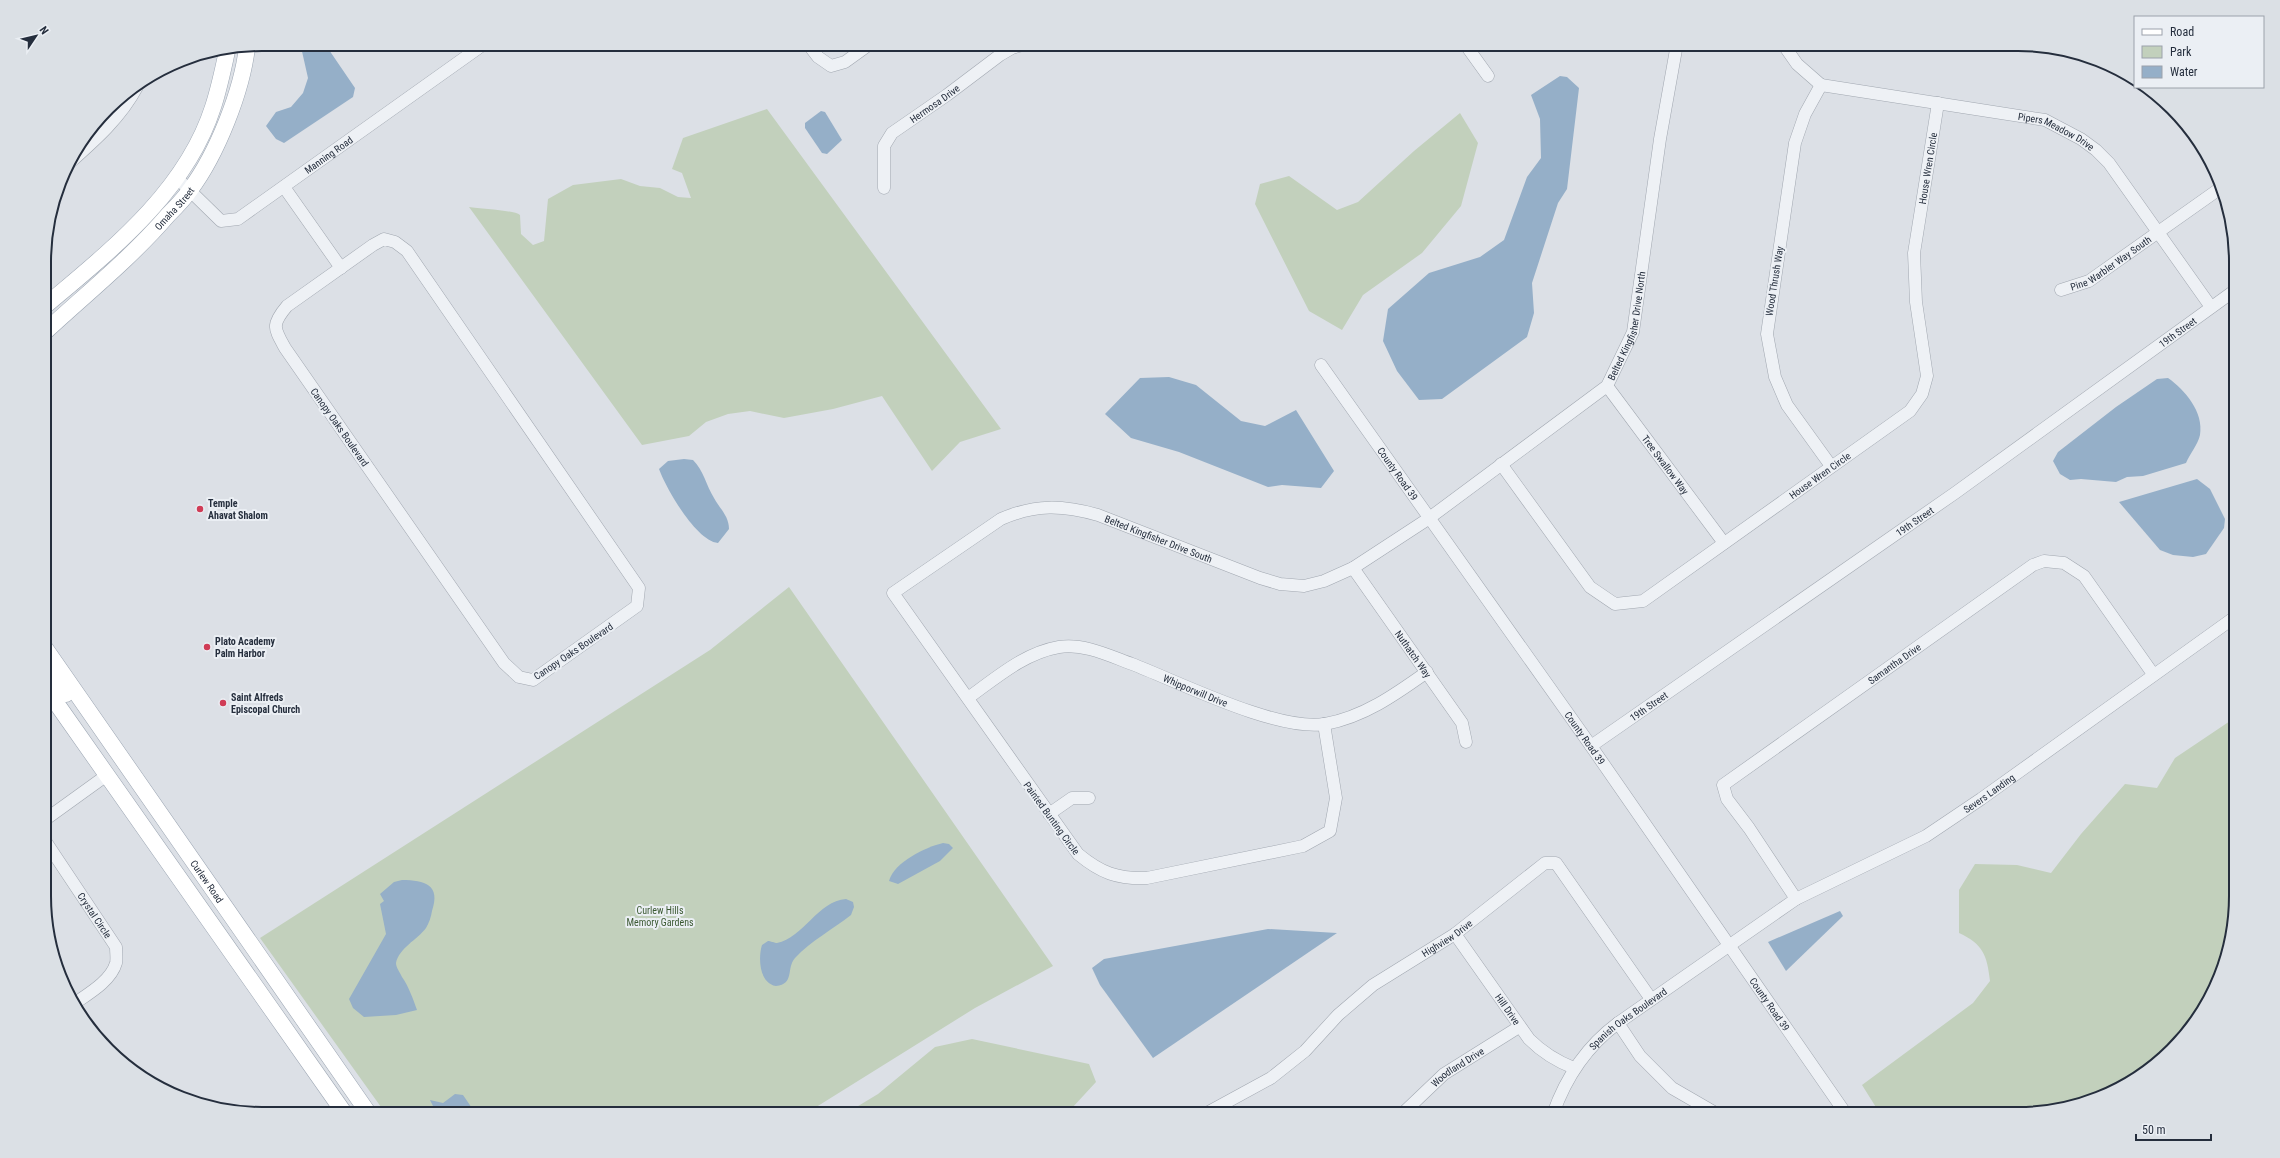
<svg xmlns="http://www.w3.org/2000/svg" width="2280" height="1158" font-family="'Roboto Condensed',sans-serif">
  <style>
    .green { fill: #c2d0bc }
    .water { fill: #95afc8 }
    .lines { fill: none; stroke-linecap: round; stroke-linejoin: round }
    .minor-casing { stroke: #a1a7b0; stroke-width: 13 }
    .major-casing { stroke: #9ba5b2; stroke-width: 17 }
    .minor { stroke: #eef1f5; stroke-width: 12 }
    .major { stroke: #fff; stroke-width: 16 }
    .poi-dot { fill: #d03c56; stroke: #ebeff4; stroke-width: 1.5 }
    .labels { text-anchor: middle; stroke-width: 4; stroke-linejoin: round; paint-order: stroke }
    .street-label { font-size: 10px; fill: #252e3d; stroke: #ebeff4 }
    .poi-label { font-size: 10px; font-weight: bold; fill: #252e3d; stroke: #ebeff4; text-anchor: start }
    .park-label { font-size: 10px; fill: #3b5932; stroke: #ebeff4 }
    .rim { fill: none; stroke: #252e3d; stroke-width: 2 }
  </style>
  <rect width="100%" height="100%" fill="#dce0e6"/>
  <!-- green -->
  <g class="green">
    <path d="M767,109L1001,429L960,442L932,471L882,396L833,409L784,418L750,411L728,414L706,422L689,436L642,445L469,207C481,209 514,210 520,215L521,234L533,245L544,241L548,199L573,185L621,179L640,186L660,188L678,197L691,198L682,173L672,169L683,138Z"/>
    <polygon points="1460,113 1478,143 1461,206 1422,253 1363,295 1342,330 1309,311 1255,204 1260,184 1289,176 1337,210 1358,202 1414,151"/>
    <polygon points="789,587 1053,966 975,1008 805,1114 386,1114 260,938 710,650"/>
    <path d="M2236,717V896L2232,939L2214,992L2182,1040L2139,1077L2088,1102L2032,1114H1869L1879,1112L1862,1085L1973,1003L1990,981C1987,955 1983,944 1959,933V890L1975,864L2017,865L2051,873L2081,834L2125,784L2157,788L2175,758Z"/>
    <polygon points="972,1039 1089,1064 1096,1082 1072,1108 1061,1114 997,1114 948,1107 933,1114 845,1114 878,1094 935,1047"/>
  </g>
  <!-- water -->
  <g class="water">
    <polygon points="294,44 325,44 355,88 353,97 284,143 276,139 266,126 276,112 291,107 303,93 308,78 301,47"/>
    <polygon points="1560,76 1567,77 1579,88 1567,189 1558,203 1532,283 1534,313 1527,337 1442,399 1419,400 1397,371 1383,341 1388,309 1429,273 1480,257 1504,240 1527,177 1541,158 1540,119 1531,95"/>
    <polygon points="821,111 825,112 842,140 827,154 822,153 805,128 805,123"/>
    <polygon points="1169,377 1196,385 1241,421 1265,426 1296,410 1334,471 1321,488 1282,485 1268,487 1179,452 1131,438 1105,414 1140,378"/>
    <path d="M2168,378C2185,390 2204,412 2200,435C2198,444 2190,454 2186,463L2143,476L2127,477L2116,482L2081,479L2070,480L2060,474L2053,461L2058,452L2116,407L2157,379Z"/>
    <path d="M684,459L693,460C704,471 706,485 714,498C720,509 729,516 729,529L718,543C697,541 669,493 661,474L659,469L668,461Z"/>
    <polygon points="2197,479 2210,489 2225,519 2224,528 2206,554 2193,557 2173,555 2160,550 2119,502"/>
    <path d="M943,843L949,844L953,848L940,861L898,884L889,881C894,862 926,847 943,843Z"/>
    <path d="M402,880C425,880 441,885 432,911C431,917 429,923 426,928C417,940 399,948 396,963C396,968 400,972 402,977C409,987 413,999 417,1010L396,1015L364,1017L353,1008L349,999L386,934L380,904L384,901L380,894L394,882Z"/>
    <path d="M846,899L853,902L854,907L851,915C833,929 811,941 795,958C786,968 795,984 776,986C759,983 758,958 762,945L768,941C770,941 775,943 777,943C803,938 818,901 846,899Z"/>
    <polygon points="1840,911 1843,916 1786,971 1768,942"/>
    <polygon points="1268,929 1337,933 1153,1058 1100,985 1092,968 1104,959"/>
    <polygon points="455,1094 463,1095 476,1114 437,1114 430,1100 443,1103"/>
    <polygon points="522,1111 549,1111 563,1114 498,1114"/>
  </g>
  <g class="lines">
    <!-- minor casing -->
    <g class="minor-casing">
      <g id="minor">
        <polyline points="808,44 818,57 831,66 845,62 870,44"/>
        <polyline points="1465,44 1488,76"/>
        <polyline points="1783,44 1797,64 1821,85"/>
        <path id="s1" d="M1821,85L2045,120L2081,139L2096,150L2109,163L2211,307"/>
        <polyline points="1821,85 1805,114 1795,143 1767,334 1775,377 1787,405 1831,466"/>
        <path d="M66,166C93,142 120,119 137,87"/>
        <path id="s2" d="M176,177L221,221L238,219L484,44"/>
        <polyline points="284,187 341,268"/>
        <path id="s3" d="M884,188V146L892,133L947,95L1000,55L1012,48L1026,44"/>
        <path d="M384,239L395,242L407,251L639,588L637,606L533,680L519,677L504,663L285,348C274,328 271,325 287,306L373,245Z"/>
        <path id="s4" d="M2061,290L2089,281L2222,187"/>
        <path id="s5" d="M1321,365L1591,746L1846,1114"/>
        <path id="s6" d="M1607,386L1724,543"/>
        <path id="s7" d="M1501,464L1590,587L1615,604L1643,601L1910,411L1922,394L1927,376L1916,302L1914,253L1938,103"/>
        <path id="s8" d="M1353,568L1462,723L1466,742"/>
        <path id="s9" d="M968,698C996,678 1024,653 1059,647C1084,643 1110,656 1132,664C1179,682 1278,732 1325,724C1364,717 1396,694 1427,672"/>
        <path id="s10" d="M1324,724L1336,798L1330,831L1303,846L1147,878C1117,879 1101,873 1078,854L893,593L1001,519C1036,504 1062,505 1098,515L1260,578L1280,584L1304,586L1324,581L1353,568L1428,519L1607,386L1633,332L1660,139L1677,44"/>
        <path id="s11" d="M1591,746L1955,493L2234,291"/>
        <polyline points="1049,814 1072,798 1089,798"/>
        <polyline points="46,819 107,775"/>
        <path id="s12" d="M46,842L116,947C116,952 117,959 116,963C111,981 88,994 75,1003"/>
        <path id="s13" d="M1796,899L1749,828L1727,799L1723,785L2033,565L2044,561L2064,563L2084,576L2153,674"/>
        <path id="s14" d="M1455,934L1529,1039C1543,1053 1556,1061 1574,1068"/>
        <polyline points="1618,1023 1640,1056 1672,1088 1717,1114"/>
        <path id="s15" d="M1205,1114L1271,1078L1305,1051L1338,1015L1373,985L1455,934L1545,863H1556L1651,999"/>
        <path id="s16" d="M1402,1114L1444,1074L1519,1027"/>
        <path id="s17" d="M1553,1114C1566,1077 1587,1046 1618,1023L1796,899L1926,836L1981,799L2235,617"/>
      </g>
    </g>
    <!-- major casing -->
    <g class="major-casing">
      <g id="major">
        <path d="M45,306C110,251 186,192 213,107C219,89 223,70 227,51"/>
        <path id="s18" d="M45,332C86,294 131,258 168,215C176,207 184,199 190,190C217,154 242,91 247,47"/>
        <path id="s19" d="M45,648L369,1114"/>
        <polyline points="45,670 66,694"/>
        <polyline points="45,687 345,1114"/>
      </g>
    </g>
    <!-- minor -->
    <use href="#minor" class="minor"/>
    <!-- major -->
    <use href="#major" class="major"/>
  </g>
  <!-- markers -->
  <g class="poi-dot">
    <circle cx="200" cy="509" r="4"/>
    <circle cx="207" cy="647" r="4"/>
    <circle cx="223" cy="703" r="4"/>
  </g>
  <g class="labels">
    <!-- street labels -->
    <g class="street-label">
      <text dy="4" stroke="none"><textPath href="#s3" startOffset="109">Hermosa Drive</textPath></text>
      <text dy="4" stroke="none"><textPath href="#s1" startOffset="241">Pipers Meadow Drive</textPath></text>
      <text dy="4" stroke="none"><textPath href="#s2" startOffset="191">Manning Road</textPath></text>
      <text dy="4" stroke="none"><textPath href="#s7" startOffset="787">House Wren Circle</textPath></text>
      <text dy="4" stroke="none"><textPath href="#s18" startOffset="179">Omaha Street</textPath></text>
      <text dy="4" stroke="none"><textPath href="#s4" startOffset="57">Pine Warbler Way South</textPath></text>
      <text transform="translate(1774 281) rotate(-81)" y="4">Wood Thrush Way</text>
      <text dy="4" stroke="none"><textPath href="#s10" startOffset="1572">Belted Kingfisher Drive North</textPath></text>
      <text dy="4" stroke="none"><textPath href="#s11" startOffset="718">19th Street</textPath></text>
      <text transform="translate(340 427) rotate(55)" y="4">Canopy Oaks Boulevard</text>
      <text dy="4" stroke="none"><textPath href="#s6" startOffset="98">Tree Swallow Way</textPath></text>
      <text dy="4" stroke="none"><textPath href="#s5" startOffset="133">County Road 39</textPath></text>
      <text dy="4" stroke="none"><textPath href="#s7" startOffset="427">House Wren Circle</textPath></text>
      <text dy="4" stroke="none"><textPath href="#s11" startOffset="394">19th Street</textPath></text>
      <text dy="4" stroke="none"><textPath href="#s10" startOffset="989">Belted Kingfisher Drive South</textPath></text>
      <text transform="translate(573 651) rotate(-34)" y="4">Canopy Oaks Boulevard</text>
      <text dy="4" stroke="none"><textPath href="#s8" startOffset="105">Nuthatch Way</textPath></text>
      <text dy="4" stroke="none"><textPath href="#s13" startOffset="346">Samantha Drive</textPath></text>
      <text dy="4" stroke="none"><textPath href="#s9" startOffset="250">Whipporwill Drive</textPath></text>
      <text dy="4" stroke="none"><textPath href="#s11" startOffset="70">19th Street</textPath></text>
      <text dy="4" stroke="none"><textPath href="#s5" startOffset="457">County Road 39</textPath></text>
      <text dy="4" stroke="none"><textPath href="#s17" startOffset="551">Severs Landing</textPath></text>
      <text transform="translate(1052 818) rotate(54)" y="4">Painted Bunting Circle</text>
      <text dy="4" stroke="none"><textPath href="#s19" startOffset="284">Curlew Road</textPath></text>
      <text dy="4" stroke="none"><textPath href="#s12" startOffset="88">Crystal Circle</textPath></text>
      <text dy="4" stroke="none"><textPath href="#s15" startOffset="301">Highview Drive</textPath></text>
      <text dy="4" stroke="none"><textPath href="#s5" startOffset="781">County Road 39</textPath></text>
      <text dy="4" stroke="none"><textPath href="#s14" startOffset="92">Hill Drive</textPath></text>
      <text dy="4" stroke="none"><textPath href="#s17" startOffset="124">Spanish Oaks Boulevard</textPath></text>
      <text dy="4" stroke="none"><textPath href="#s16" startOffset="73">Woodland Drive</textPath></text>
    </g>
    <!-- poi labels -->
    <g class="poi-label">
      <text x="208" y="507">Temple<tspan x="208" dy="12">Ahavat Shalom</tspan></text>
      <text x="215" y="645">Plato Academy<tspan x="215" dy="12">Palm Harbor</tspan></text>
      <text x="231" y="701">Saint Alfreds<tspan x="231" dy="12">Episcopal Church</tspan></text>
    </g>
    <!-- park labels -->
    <g class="park-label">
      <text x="660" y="914">Curlew Hills<tspan x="660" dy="12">Memory Gardens</tspan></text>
    </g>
  </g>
  <!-- crop -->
  <path d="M0 0H2280V1158H0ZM262 51H2018A211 211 0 0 1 2229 262V896A211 211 0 0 1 2018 1107H262A211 211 0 0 1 51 896V262A211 211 0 0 1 262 51Z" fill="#dbe0e5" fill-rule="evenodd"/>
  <path class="rim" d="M262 51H2018A211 211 0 0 1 2229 262V896A211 211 0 0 1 2018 1107H262A211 211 0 0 1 51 896V262A211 211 0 0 1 262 51Z"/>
  <!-- legend -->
  <rect x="2134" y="16" width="130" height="72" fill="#ebeff4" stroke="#9ca2ab"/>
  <rect x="2142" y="29" width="20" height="6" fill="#ffffff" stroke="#9ca2ab"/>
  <text x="2170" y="36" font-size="12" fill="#252e3d">Road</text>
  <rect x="2142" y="46" width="20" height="12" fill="#c2d0bc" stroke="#9ca2ab"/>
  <text x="2170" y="56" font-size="12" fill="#252e3d">Park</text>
  <rect x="2142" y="66" width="20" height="12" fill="#95afc8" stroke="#9ca2ab"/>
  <text x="2170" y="76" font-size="12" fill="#252e3d">Water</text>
  <!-- north arrow -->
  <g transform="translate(36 36) rotate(55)" stroke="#ebeff4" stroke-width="3" paint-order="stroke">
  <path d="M0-3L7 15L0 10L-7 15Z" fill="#252e3d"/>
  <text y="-6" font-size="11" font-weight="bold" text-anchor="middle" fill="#252e3d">N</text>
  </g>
  <!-- scale -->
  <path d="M2136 1134v6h75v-6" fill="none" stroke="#252e3d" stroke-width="2"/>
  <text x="2142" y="1134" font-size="12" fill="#252e3d" stroke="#ebeff4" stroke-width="3" paint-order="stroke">50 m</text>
</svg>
